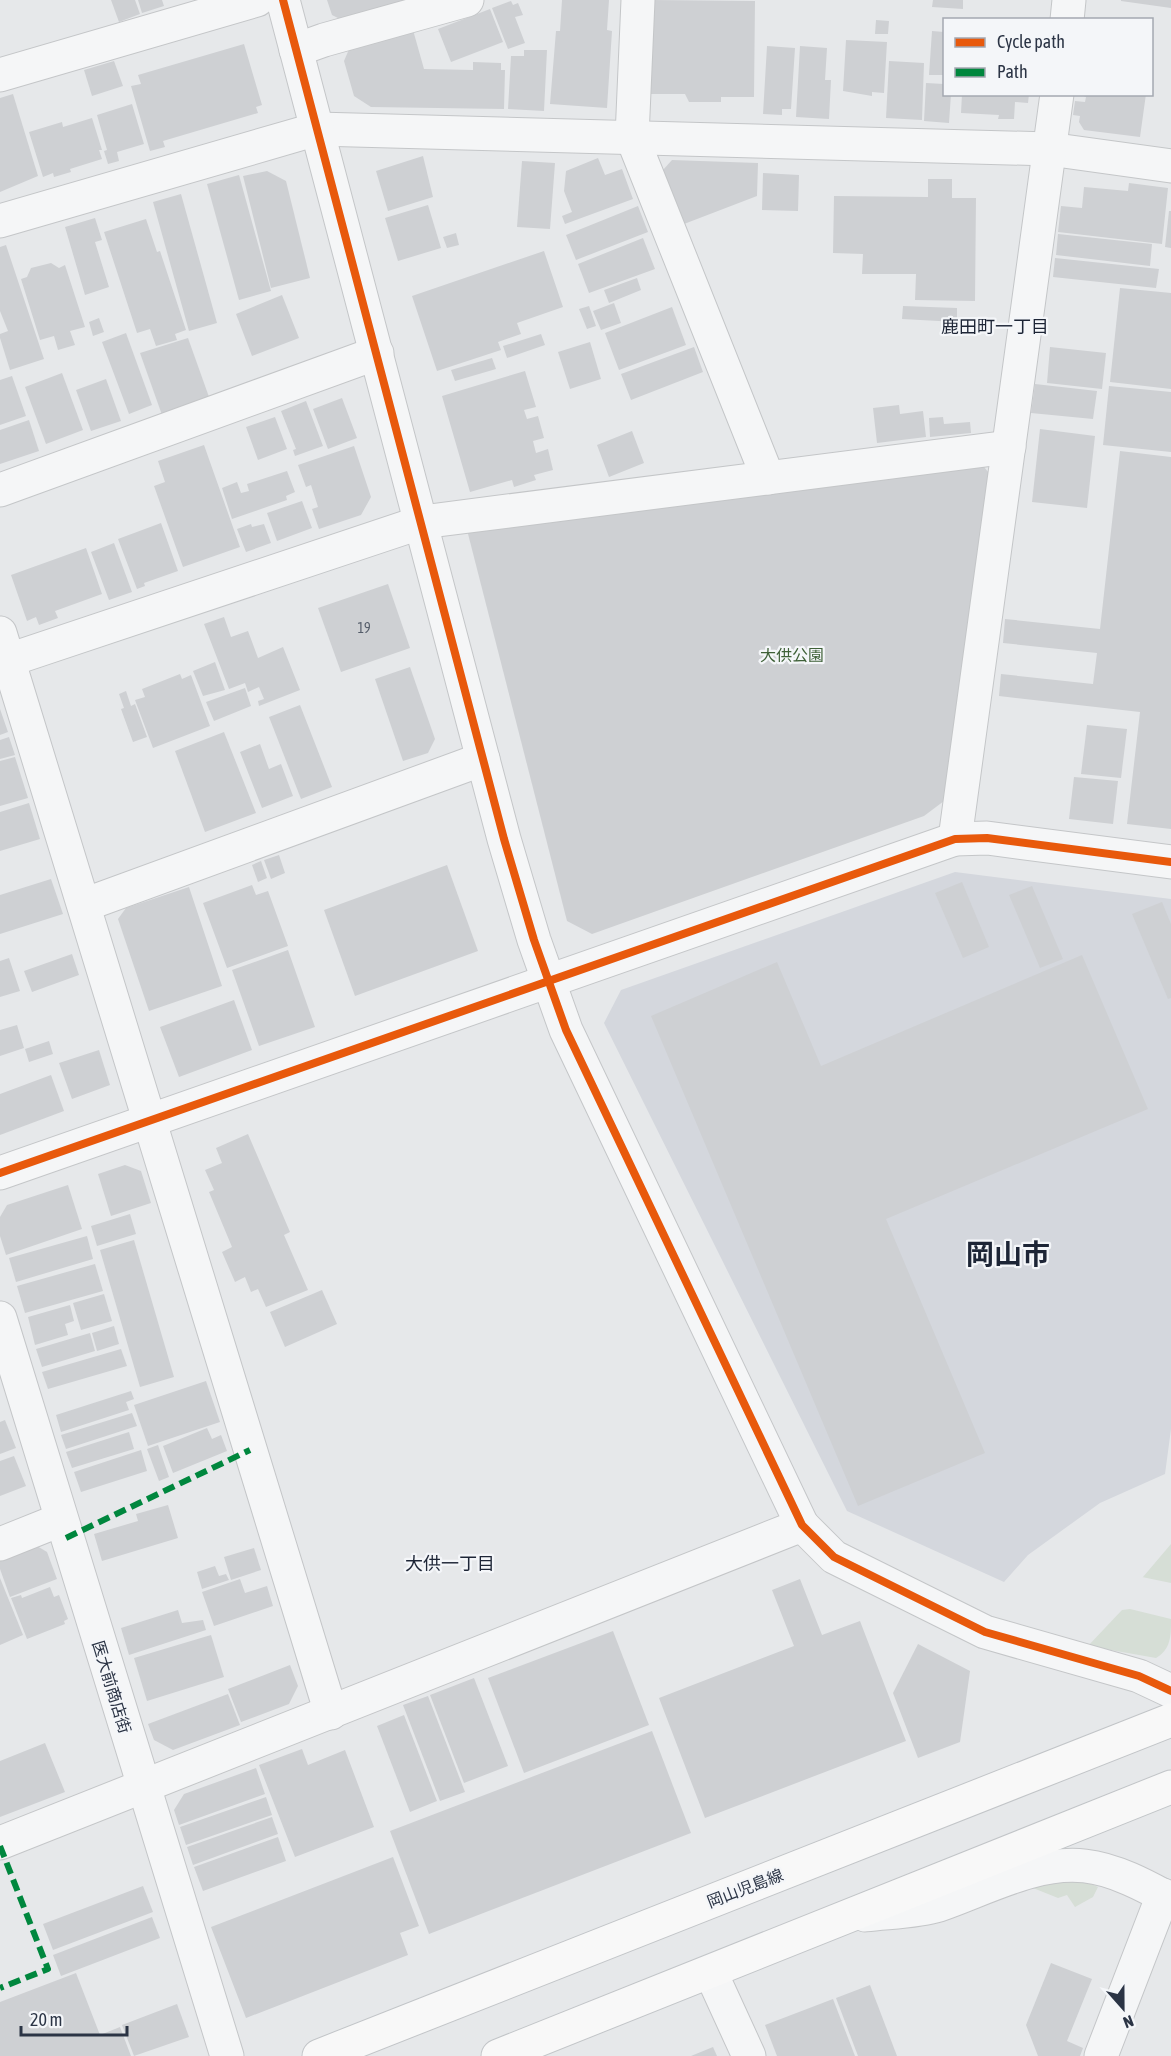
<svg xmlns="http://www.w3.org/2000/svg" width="1171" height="2056" font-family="'Asap Condensed','Noto Sans JP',sans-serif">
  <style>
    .built { fill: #d4d7dd }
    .green { fill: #d6ded6 }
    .building { fill: #ced0d3 }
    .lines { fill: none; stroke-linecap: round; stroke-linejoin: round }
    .minor-casing { stroke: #c4c6c8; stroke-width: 35 }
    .tertiary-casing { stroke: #c4c6c8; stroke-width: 35 }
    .primary-casing { stroke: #c2c5c8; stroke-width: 35 }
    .minor { stroke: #f5f6f7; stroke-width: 33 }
    .tertiary { stroke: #f5f6f7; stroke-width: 33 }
    .primary { stroke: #f8f8f8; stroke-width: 33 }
    .quiet { stroke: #00873e; stroke-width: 6; stroke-dasharray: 12 6; stroke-linecap: butt }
    .cycleway-casing { stroke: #f4f6f9; stroke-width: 11 }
    .cycleway { stroke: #e8590c; stroke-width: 8 }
    .labels { text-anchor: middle; stroke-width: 4.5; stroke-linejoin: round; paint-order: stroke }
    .number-label { font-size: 14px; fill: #545c69 }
    .park-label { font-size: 16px; fill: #3f6138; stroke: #f4f6f9 }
    .street-label { font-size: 16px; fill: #2b3445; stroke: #f4f6f9 }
    .neighbourhood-label { font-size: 18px; fill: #1d2536; stroke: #f4f6f9 }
    .town-label { font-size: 28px; font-weight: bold; fill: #1d2536; stroke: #f4f6f9 }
  </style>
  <rect width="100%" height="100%" fill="#e6e8ea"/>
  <!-- built -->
  <polygon class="built" points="955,872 1171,899 1171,1429 1165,1474 1100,1503 1028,1555 1004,1582 847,1511 604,1023 621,990"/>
  <!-- green -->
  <g class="green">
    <polygon points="1171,1544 1171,1583 1142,1577 1143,1577"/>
    <path d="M1130,1609L1171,1619C1171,1636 1171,1649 1156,1658L1088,1646L1122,1610Z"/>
    <polygon points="1084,1881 1098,1887 1093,1897 1075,1907 1067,1895 1058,1898 1028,1886 1044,1882"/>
  </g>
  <!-- building -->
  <g class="building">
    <polygon points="111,0 135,0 140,14 119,22"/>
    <polygon points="138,0 162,0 164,6 142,13"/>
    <polygon points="327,0 408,0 342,20 332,15"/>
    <polygon points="562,0 609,0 607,30 612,31 607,108 550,104 556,31 560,31"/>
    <polygon points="652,0 755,1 754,97 721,97 721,102 689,102 685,94 651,94"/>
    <polygon points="933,0 963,0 963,9 932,7"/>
    <polygon points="1121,0 1171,0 1171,8 1121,1"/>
    <polygon points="511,1 513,5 518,3 523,15 515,17 525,43 508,49 492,8"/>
    <polygon points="490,9 503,42 451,62 438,29"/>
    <polygon points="876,20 889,21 888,34 875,34"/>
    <polygon points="413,30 424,69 473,70 473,62 501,63 501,70 505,70 504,109 371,107 354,96 344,61 350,47"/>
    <polygon points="932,31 944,32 944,75 929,75"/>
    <polygon points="846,40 887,42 884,93 872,92 872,96 843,91"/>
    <polygon points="244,44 262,105 256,107 258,113 163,141 165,147 150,151 131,86 141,84 138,75"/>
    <polygon points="767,46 795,48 791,109 782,109 782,115 763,114"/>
    <polygon points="800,46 827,48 825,80 831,80 829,119 796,117"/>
    <polygon points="524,50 547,50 544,111 508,109 511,56 524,56"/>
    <polygon points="114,61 123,86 92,96 84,70"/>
    <polygon points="889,61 924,63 922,120 886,118"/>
    <polygon points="926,83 944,84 944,94 951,94 949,123 924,121"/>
    <polygon points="13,94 38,176 0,192 0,98"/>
    <polygon points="962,94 1029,94 1028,103 1015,102 1014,119 998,119 999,115 961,113"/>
    <polygon points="1078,94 1146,94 1140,137 1084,130 1079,122 1080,116 1073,115 1075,101 1085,102 1086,97"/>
    <polygon points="132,104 144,144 117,152 119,161 108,164 104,151 107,150 97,115"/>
    <polygon points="92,118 102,150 99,150 102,159 70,169 71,172 54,177 53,173 43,177 29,132 62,122 63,127"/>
    <polygon points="423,156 433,197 388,211 376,171"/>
    <polygon points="598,158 605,175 622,169 633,199 565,224 562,216 572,212 564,191 566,171"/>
    <polygon points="672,160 758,163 757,196 684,224 663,170"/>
    <polygon points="522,161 555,163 550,229 517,227"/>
    <polygon points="267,171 286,181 310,278 271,288 243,176"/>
    <polygon points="763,173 799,175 798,211 762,210"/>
    <polygon points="239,175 271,291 239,300 207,184"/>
    <polygon points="928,179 952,179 952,198 976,198 975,301 915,300 916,274 862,274 863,254 833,253 834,196 928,197"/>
    <polygon points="1129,183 1168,188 1162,244 1058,232 1061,206 1082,208 1084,187 1128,191"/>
    <polygon points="181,194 217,323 189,331 153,202"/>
    <polygon points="428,205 441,248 398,261 385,218"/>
    <polygon points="638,206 648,232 576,260 566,235"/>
    <polygon points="1169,211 1171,211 1171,248 1165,247"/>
    <polygon points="95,218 102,240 95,242 109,287 85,295 65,227"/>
    <polygon points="146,219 157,252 160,251 186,330 175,334 177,340 156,346 150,329 137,333 104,232"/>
    <polygon points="456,233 459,245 447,248 443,237"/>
    <polygon points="1058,234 1152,244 1150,266 1056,255"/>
    <polygon points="643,238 655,269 589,293 578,264"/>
    <polygon points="6,245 44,359 10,370 0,338 0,334 8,331 0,311 0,247"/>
    <polygon points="544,251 563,307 517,323 521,334 498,342 501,350 437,371 412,296"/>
    <polygon points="1055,258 1159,269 1156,288 1053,277"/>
    <polygon points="51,263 59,268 65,265 85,327 70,331 75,345 58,350 54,336 40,340 21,279 27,277 31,268"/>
    <polygon points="637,278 641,290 609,303 604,290"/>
    <polygon points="1120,288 1171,293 1171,389 1110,382"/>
    <polygon points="282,295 299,338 252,356 236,314"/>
    <polygon points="614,303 621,323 601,330 593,311"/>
    <polygon points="589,306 596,326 587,329 579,309"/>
    <polygon points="903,306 957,308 957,322 902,319"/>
    <polygon points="672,307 686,345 619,370 605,333"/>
    <polygon points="99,318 104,332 93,336 89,322"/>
    <polygon points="126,333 152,405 129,414 102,342"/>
    <polygon points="541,334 545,345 507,358 503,346"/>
    <polygon points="188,338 209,397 162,415 140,353"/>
    <polygon points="590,342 601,379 570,389 558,352"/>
    <polygon points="694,347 703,372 631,400 621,374"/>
    <polygon points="1050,347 1106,353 1102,389 1047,383"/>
    <polygon points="492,358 496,369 455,381 451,370"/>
    <polygon points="525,371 536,407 524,410 527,419 538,416 544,438 533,441 536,453 548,449 553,470 534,475 536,480 514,487 512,480 470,492 442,396"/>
    <polygon points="62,373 83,430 46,444 25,387"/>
    <polygon points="12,376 26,416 0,425 0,380"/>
    <polygon points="106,379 121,421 91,431 76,390"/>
    <polygon points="1035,384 1097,391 1093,419 1031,413"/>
    <polygon points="1109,386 1171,392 1171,452 1103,445"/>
    <polygon points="342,398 357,438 328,449 313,409"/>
    <polygon points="306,401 323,446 295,456 293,450 296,449 281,411"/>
    <polygon points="899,405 900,414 923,411 926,437 877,443 873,408"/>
    <polygon points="275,417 287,449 258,460 246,427"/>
    <polygon points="943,417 944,424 970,422 971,433 930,437 929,418"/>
    <polygon points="29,420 39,451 0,464 0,430"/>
    <polygon points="1040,429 1095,436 1087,508 1032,502"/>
    <polygon points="632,431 644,463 609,477 597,445"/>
    <polygon points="204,445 240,547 183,567 154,486 165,482 158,461"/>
    <polygon points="354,446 371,497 361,515 319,529 312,509 318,507 311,485 306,487 298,465"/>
    <polygon points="1120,451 1171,457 1171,829 1127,824 1140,712 999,696 1001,674 1093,684 1097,653 1003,643 1005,619 1100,629"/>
    <polygon points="981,463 992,477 948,798 924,816 592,934 567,921 466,526"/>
    <polygon points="287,471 295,492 286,496 287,500 232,519 222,488 237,482 241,493 249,491 247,484"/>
    <polygon points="302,501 312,528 277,541 267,513"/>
    <polygon points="161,523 178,571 144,583 145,586 137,589 118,539"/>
    <polygon points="251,524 252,527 264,524 271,543 246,552 237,529"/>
    <polygon points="114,543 132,592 109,600 91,552"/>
    <polygon points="86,548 102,594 55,611 58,618 39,625 36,617 27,621 11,575"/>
    <polygon points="388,584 410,648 341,672 318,608"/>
    <polygon points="224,617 231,637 248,631 258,658 283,647 300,690 259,706 258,701 264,699 259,687 248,692 245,683 229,689 204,624"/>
    <polygon points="215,662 225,690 203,696 193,671"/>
    <polygon points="410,667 435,739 428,753 403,761 375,679"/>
    <polygon points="180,674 182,679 191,675 210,726 153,748 135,700 145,697 142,689"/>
    <polygon points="245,688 251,706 214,721 206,702"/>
    <polygon points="126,691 131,706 135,704 147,737 133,742 121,709 124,708 119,694"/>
    <polygon points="300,705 332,787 301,799 269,717"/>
    <polygon points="0,709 8,732 0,735"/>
    <polygon points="1087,725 1127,729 1121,778 1081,774"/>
    <polygon points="224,732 256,813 205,832 175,751"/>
    <polygon points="9,737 15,755 0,759 0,740"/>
    <polygon points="260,744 269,769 281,764 293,796 262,808 240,752"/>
    <polygon points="15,757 28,798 0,806 0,761"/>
    <polygon points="1074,777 1118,781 1113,824 1069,819"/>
    <polygon points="29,803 40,839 0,851 0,812"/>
    <polygon points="279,855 285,873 271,879 264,860"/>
    <polygon points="261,861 267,878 258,882 252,865"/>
    <polygon points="447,865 478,951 355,996 324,910"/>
    <polygon points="51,879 63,914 0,934 0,895"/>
    <polygon points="962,882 989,947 963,958 935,893"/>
    <polygon points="252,885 256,895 268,891 288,946 227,968 203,903"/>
    <polygon points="1032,886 1063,959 1040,968 1009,895"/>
    <polygon points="189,887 222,986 149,1011 118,919 126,908"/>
    <polygon points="1162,902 1171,924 1171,998 1168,999 1132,914"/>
    <polygon points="288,950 315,1027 259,1046 232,970"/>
    <polygon points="72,954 79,975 32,992 24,971"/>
    <polygon points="1082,955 1148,1109 886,1219 985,1453 858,1506 651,1016 777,962 821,1066"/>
    <polygon points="9,958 20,991 0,997 0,961"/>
    <polygon points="234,1000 252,1050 179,1077 160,1027"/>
    <polygon points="17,1025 24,1048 0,1056 0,1030"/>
    <polygon points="49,1041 53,1054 29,1062 25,1049"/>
    <polygon points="99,1050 110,1085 72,1099 59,1063"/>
    <polygon points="51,1075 64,1111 0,1135 0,1094"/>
    <polygon points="248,1134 290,1232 284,1235 308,1290 266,1307 258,1289 251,1292 245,1277 235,1282 222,1252 232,1247 209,1192 214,1190 205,1170 222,1163 216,1148"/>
    <polygon points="125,1165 141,1171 151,1203 111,1216 98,1174"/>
    <polygon points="68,1185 82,1229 6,1255 0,1236 0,1217 7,1205"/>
    <polygon points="130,1214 136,1234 97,1246 91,1226"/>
    <polygon points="87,1236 93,1259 16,1282 9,1258"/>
    <polygon points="134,1240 174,1377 140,1387 100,1250"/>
    <polygon points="95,1264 103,1291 25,1313 17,1286"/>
    <polygon points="322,1290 337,1324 285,1347 270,1312"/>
    <polygon points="104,1294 112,1321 81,1330 73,1303"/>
    <polygon points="70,1305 74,1321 65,1324 68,1335 35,1345 28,1317"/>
    <polygon points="114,1326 119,1344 97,1351 92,1333"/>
    <polygon points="90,1333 95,1351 42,1367 36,1349"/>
    <polygon points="121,1349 127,1366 48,1389 42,1372"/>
    <polygon points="206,1381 220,1422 148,1446 134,1405"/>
    <polygon points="131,1391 134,1399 126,1402 129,1410 61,1432 56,1415"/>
    <polygon points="132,1413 137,1426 66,1449 61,1435"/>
    <polygon points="5,1420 16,1448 0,1454 0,1422"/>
    <polygon points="207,1428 212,1439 221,1435 227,1451 173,1473 163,1446"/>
    <polygon points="129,1432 134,1449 72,1468 66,1452"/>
    <polygon points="158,1445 169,1477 159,1481 147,1449"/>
    <polygon points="141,1450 147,1471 81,1492 74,1472"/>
    <polygon points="14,1456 26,1486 0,1496 0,1461"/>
    <polygon points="168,1505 178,1538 102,1561 94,1534 138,1521 136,1514"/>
    <polygon points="37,1546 47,1552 57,1579 10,1597 0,1569 0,1559"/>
    <polygon points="254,1548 261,1570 231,1580 224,1557"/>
    <polygon points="215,1566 219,1576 226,1574 229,1580 202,1589 197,1572"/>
    <polygon points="0,1578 23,1635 0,1645"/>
    <polygon points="240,1579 245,1593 267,1586 273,1606 214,1626 202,1592"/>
    <polygon points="800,1579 822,1635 860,1621 906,1741 705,1818 659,1698 794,1646 772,1590"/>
    <polygon points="50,1587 54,1597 59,1595 68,1619 64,1621 65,1624 27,1639 11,1598 21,1595 22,1598"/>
    <polygon points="178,1610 182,1623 203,1620 206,1630 129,1655 121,1628"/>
    <polygon points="613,1631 649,1725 524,1773 488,1678"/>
    <polygon points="211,1635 224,1677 147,1701 134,1658"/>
    <polygon points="918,1644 970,1671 960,1742 918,1758 893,1693"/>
    <polygon points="290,1665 298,1686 289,1704 241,1722 228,1689"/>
    <polygon points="474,1678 508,1766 464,1783 430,1695"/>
    <polygon points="228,1694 240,1725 173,1750 154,1740 148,1724"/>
    <polygon points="428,1696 465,1792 440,1801 403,1705"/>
    <polygon points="404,1715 437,1801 410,1812 377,1726"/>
    <polygon points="652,1731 691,1833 429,1934 390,1831"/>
    <polygon points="45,1743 65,1792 0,1817 0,1761"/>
    <polygon points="302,1749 308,1765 345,1750 374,1827 295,1857 259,1765"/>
    <polygon points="256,1768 265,1794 179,1825 174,1810 184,1794"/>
    <polygon points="266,1797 272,1815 186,1845 180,1827"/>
    <polygon points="272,1817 278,1834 193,1865 187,1847"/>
    <polygon points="278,1837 286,1861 203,1891 194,1867"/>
    <polygon points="393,1857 419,1926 400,1933 408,1955 246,2018 211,1927"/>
    <polygon points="143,1886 153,1912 53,1950 43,1924"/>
    <polygon points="152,1917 160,1938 61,1976 53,1955"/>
    <polygon points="1051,1963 1092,1979 1067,2041 1083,2048 1080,2056 1038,2056 1026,2025"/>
    <polygon points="76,1973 100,2035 120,2027 131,2056 0,2056 0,2002"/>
    <polygon points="870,1985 897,2056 858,2056 836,1998"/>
    <polygon points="833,1999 855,2056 777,2056 765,2025"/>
    <polygon points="177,2004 189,2037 134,2056 122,2025"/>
    <polygon points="713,2047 717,2056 691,2056"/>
  </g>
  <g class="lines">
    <!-- minor casing -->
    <g class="minor-casing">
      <g id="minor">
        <polyline points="638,0 632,137 768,478"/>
        <polyline points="1067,20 1069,0"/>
        <polyline points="296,50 324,40 467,0"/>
        <polyline points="0,75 257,0"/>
        <polyline points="0,221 317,129 1049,149 1171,166"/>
        <polyline points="0,490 377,353"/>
        <polyline points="0,633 331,1713"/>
        <polyline points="0,663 422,522 1009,447"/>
        <polyline points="955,839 1057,94"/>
        <polyline points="84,905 483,759"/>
        <polyline points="0,1318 227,2056"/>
        <polyline points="0,1544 60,1520"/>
        <polyline points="0,1843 802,1525 834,1557 985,1632 1139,1676 1171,1691"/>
        <polyline points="711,1973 749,2056"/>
        <polyline points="1101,2056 1163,1895"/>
      </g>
    </g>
    <!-- tertiary casing -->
    <g class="tertiary-casing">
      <g id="tertiary">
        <polyline points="283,0 504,839 534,940 566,1030 802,1525"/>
        <polyline points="0,1173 955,839 987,838 1171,862"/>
        <path d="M865,1915C889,1912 917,1912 939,1905C983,1890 1037,1860 1085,1866C1114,1869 1146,1886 1171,1900"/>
      </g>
    </g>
    <!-- primary casing -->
    <g class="primary-casing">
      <g id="primary">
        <polyline points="319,2056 1171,1720"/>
        <polyline points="498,2056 1171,1787"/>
      </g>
    </g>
    <!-- minor -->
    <use href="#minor" class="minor"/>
    <!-- tertiary -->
    <use href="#tertiary" class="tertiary"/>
    <!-- primary -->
    <use href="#primary" class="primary"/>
    <!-- quiet -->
    <g class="quiet">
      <polyline points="66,1538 250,1450"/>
      <polyline points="0,1846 48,1969 0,1988"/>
    </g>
    <!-- cycleway casing -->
    <g class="cycleway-casing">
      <g id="cycleway">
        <polyline points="283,0 504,839 534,940 566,1030 802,1525 834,1557 985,1632 1139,1676 1171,1691"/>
        <polyline points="0,1173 955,839 987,838 1171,862"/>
      </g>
    </g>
    <!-- cycleway -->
    <use href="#cycleway" class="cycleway"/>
  </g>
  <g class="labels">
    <!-- number labels -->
    <g class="number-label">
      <text x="364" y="633">19</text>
    </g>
    <!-- park labels -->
    <g class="park-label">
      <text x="792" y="661">大供公園</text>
    </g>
    <!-- street labels -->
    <g class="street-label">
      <text transform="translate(112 1687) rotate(73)" y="6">医大前商店街</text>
      <text transform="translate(745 1888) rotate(-21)" y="6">岡山児島線</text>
    </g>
    <!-- neighbourhood labels -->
    <g class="neighbourhood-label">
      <text x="995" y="333">鹿田町一丁目</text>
      <text x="450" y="1570">大供一丁目</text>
    </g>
    <!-- town labels -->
    <g class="town-label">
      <text x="1008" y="1264">岡山市</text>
    </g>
  </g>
  <!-- legend -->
  <rect x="943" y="18" width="210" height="78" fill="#f4f6f9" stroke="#a4a8b1" stroke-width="1.5"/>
  <rect x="955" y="38" width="30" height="9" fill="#e8590c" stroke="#a4a8b1" stroke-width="1.5"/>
  <text x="997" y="48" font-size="18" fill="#2b3445">Cycle path</text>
  <rect x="955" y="68" width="30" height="9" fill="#00873e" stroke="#a4a8b1" stroke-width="1.5"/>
  <text x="997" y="78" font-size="18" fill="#2b3445">Path</text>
  <!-- north arrow -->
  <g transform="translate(1123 2008) rotate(159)" stroke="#f4f6f9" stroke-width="4.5" paint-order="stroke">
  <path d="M0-4.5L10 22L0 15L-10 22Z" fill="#2b3445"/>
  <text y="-9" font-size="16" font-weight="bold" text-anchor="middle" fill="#2b3445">N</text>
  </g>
  <!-- scale -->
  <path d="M21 2026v9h106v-9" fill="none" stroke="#2b3445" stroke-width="3"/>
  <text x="30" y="2026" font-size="18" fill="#2b3445" stroke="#f4f6f9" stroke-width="4.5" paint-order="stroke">20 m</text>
</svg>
